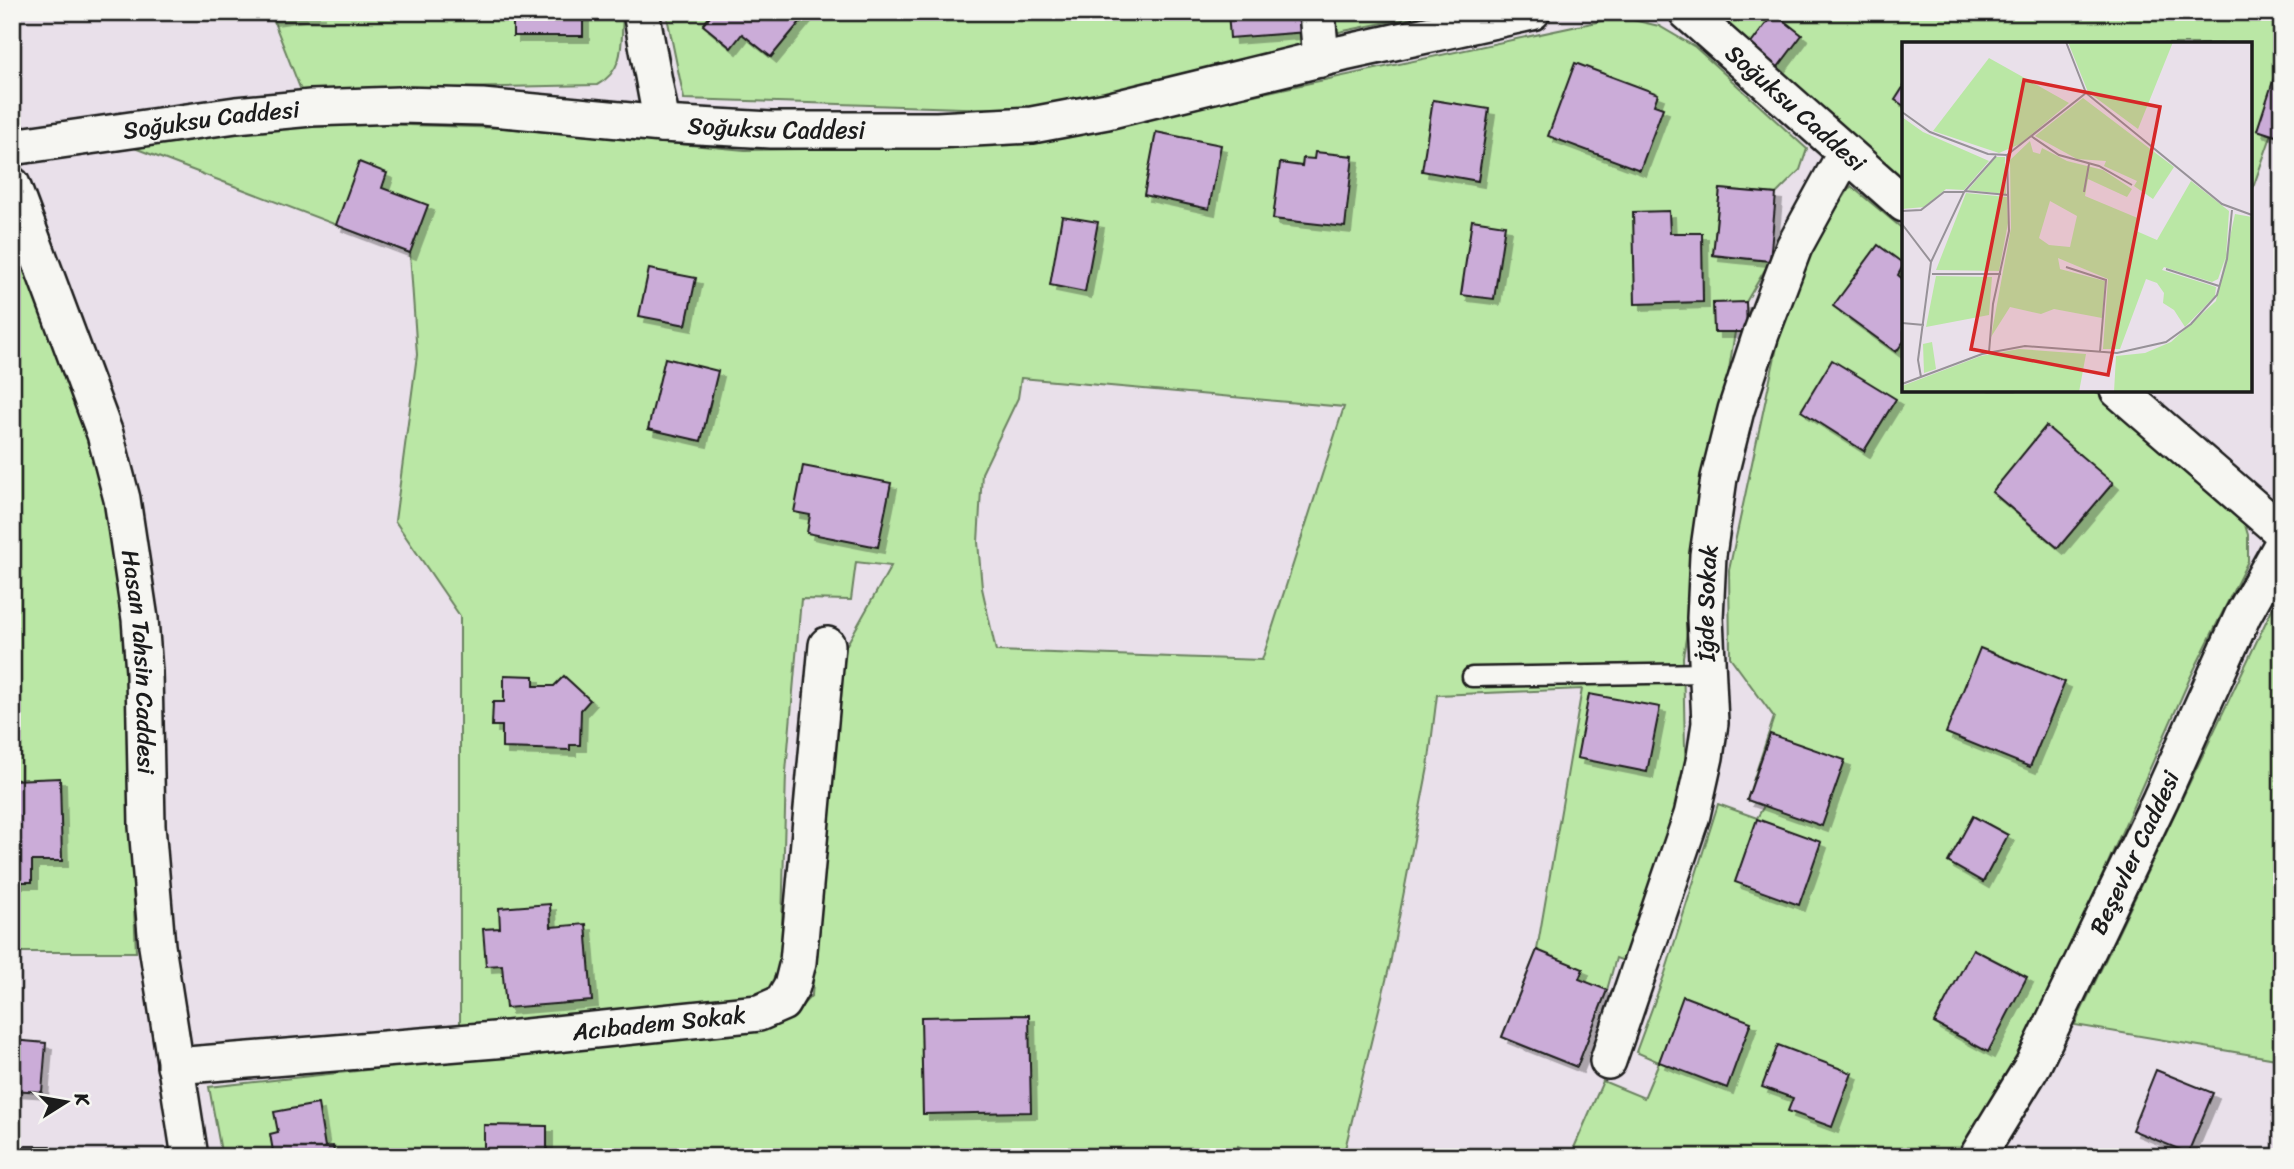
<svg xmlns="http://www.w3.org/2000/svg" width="2294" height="1169" font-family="Sriracha,sans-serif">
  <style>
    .green { fill: #bae7a5; stroke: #6b8260; stroke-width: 2; fill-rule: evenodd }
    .building { fill: #cbacd8; stroke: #1c1c1c; stroke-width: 2; filter: url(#shadow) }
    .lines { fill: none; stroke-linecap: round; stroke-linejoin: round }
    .service-casing { stroke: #1c1c1c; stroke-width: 23 }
    .minor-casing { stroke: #1c1c1c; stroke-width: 40 }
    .service { stroke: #f6f6f2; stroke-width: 18 }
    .minor { stroke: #f6f6f2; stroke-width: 35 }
    .labels { text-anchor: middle; stroke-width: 5; stroke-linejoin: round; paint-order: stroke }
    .street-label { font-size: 24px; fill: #1c1c1c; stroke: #f6f6f2 }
    .inset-road { fill: none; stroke: #979298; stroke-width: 2 }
    .view { fill: #d62828; fill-opacity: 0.15; stroke: #d62828; stroke-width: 3.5 }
    .inset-edge { fill: none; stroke: #1c1c1c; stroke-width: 3.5 }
  </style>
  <defs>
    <filter id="shadow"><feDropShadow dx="6" dy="6" stdDeviation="0" flood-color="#0004"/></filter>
  </defs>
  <rect width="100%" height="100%" fill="#e9e0ea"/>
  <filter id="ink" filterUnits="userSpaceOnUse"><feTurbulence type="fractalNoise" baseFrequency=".0143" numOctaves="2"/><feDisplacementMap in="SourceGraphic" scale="14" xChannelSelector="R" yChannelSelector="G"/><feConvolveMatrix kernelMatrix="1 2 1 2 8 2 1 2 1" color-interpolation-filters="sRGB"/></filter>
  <g filter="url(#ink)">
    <!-- green -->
    <g class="green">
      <path d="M270,12H623C621,41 626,70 597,85L455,88L399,87L302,93Z"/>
      <polygon points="666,12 1305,12 1308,47 1044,109 962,108 684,99"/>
      <polygon points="1327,12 1437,12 1329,34"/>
      <polygon points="1710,12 2282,12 2282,105 2250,196 2250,44 1904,44 1904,184"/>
      <path d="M1620,17L1659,26L1695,47L1807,149L1800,170L1776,194L1720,189L1713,255L1770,261L1746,302L1747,332H1735L1690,613L1683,657L1686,794L1635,965L1616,958L1607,990L1577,1067L1502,1037L1537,950L1582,689L1437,695L1428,767L1390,964L1343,1157H1266L1238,1146L1235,1157H222L209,1087L763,1027L789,1019L812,995L830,770L846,646L891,566L856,562L851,600L801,599L786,772L781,964L768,989L748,1000L460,1025V616L395,521L417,355L410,253L124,144L316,122L504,128L745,150L881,148L1061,136ZM1021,378L1344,407L1262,660L996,651L982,588L978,542L982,473L1018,398Z"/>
      <polygon points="1851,186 1904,230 1904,390 2094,390 2243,518 2248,535 2248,561 2190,678 2029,1041 1963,1157 1570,1157 1603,1081 1644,1098 1659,1062 1636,1052 1665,973 1718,804 1757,818 1764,806 1747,800 1774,717 1730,657 1729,570 1780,333 1816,234 1831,217"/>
      <polygon points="12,220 108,491 119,565 126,656 127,751 136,952 12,952"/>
      <polygon points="2282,588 2282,1060 2075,1025 2075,1024"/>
    </g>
    <!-- building -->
    <g class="building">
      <polygon points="270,12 320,12 270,19"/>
      <rect x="513" y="12" width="70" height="24"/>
      <polygon points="713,12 801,12 805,16 771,57 742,34 731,48 703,25"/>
      <polygon points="1228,12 1305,12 1307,32 1230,38"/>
      <polygon points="1774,13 1802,35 1778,67 1750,45"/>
      <polygon points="1575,63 1658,94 1654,105 1663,108 1640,170 1548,136"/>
      <polygon points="2276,72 2282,74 2282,138 2257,130"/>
      <polygon points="1904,86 1904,106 1895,100"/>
      <polygon points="1433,100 1489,109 1478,181 1422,171"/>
      <polygon points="1156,132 1221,145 1209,209 1144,195"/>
      <polygon points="1315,152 1353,156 1345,227 1273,219 1280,163 1302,166 1303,158 1314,159"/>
      <polygon points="359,162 387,173 382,188 428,205 410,253 336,225"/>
      <polygon points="1720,189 1776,194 1770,261 1713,255"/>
      <polygon points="1669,211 1670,233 1702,233 1703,302 1635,304 1633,212"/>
      <polygon points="1062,216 1098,222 1085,292 1050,285"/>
      <polygon points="1472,220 1505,225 1494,299 1461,295"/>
      <polygon points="1878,245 1904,264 1898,275 1904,280 1904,341 1896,352 1833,306"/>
      <polygon points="649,269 696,278 686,325 639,316"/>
      <polygon points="1746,302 1747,332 1714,332 1713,303"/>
      <polygon points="665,358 718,371 701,441 648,429"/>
      <polygon points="1832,360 1896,399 1864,451 1801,411"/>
      <polygon points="2046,426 2113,483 2058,548 1992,492"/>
      <polygon points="803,466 891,483 878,547 807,533 810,515 794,512"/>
      <polygon points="1980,648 2065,682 2030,767 1946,733"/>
      <polygon points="504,675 534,676 534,686 554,686 564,676 590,700 581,710 580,745 570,745 570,750 502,748 502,726 492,726 493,702 504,702"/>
      <polygon points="1589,694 1660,707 1647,772 1577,758"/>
      <polygon points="1770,734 1845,760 1822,826 1747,800"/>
      <polygon points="60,778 62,861 32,861 32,882 12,882 12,780"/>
      <polygon points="1973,816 2008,835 1983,882 1948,862"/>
      <polygon points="1757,819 1821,842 1799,905 1735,882"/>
      <polygon points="550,904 551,927 586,924 592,1001 506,1008 502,965 486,966 483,929 500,928 499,908"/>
      <polygon points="1973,949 2027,977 1988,1052 1934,1023"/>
      <polygon points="1537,950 1583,969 1579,979 1607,990 1577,1067 1502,1037"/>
      <polygon points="1683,996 1751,1022 1727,1088 1659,1062"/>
      <polygon points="1029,1015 1031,1112 923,1114 921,1017"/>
      <polygon points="12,1040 46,1043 42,1092 12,1090"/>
      <polygon points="1778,1045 1852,1073 1832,1127 1788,1111 1793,1098 1762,1087"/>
      <polygon points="2156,1070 2213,1093 2188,1153 2132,1130"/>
      <polygon points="318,1104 325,1147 333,1146 335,1157 274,1157 270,1134 278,1132 274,1112"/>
      <polygon points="484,1125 547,1126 547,1157 484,1157"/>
      <rect x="12" y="1146" width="38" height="11"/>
    </g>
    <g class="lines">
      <!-- service casing -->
      <g class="service-casing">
        <polyline id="service" points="1472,677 1707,673"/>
      </g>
      <!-- minor casing -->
      <g class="minor-casing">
        <g id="minor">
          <polyline points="641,12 662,124"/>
          <polyline points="1317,12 1321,59"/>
          <path id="s1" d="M1687,12L1904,204"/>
          <path id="s2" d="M12,147L236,115L311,108L399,105L482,107L662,124L771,130H937L1032,125L1107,111L1344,53L1532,12"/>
          <path id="s3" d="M12,185L105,434L122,499L140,619L144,672L147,826L157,946L190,1157"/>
          <polyline points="2118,390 2282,532"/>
          <path id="s4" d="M1608,1061L1692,815L1705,757L1710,723L1705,618L1708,555L1719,478L1736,410L1761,334L1794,247L1845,154"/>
          <path id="s5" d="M175,1066L507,1039L759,1013L782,1003L792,986L798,962L827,645"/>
          <path id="s6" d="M1977,1157L2033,1065L2160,800L2243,615L2282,545"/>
        </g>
      </g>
      <!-- service -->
      <use href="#service" class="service"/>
      <!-- minor -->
      <use href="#minor" class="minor"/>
    </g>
  </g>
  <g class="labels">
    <!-- street labels -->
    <g class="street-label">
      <text dy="8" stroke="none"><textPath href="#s1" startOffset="145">Soğuksu Caddesi</textPath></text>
      <text dy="8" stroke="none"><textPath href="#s2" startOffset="201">Soğuksu Caddesi</textPath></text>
      <text dy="8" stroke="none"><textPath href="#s2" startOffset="768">Soğuksu Caddesi</textPath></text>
      <text dy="8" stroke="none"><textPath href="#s4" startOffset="474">İğde Sokak</textPath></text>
      <text dy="8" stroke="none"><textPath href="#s3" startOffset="497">Hasan Tahsin Caddesi</textPath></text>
      <text dy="8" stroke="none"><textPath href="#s6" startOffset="343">Beşevler Caddesi</textPath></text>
      <text dy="8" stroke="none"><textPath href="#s5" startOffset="486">Acıbadem Sokak</textPath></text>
    </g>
  </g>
  <!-- overview -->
  <g transform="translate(1902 42)">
    <rect width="350" height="350" fill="#e9e0ea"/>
    <path d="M166,0H271L236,87L186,50ZM87,16L167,61L118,102L97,111L31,89ZM181,56L272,125L251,157L232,144L235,139L202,124L204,119L175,117L133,94ZM0,75L21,90L87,119L62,148L44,147L22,165L0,167ZM128,99L131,110L138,112L140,106L165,119L201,128L230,147L225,155L186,137L183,154L238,177L232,188L255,198L289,139L327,169L324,214L316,237L310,240L262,225L260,228L314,245L313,254L283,285L272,268L261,261L262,251L255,241L244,237L218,307H201L206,237L156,216L158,227L203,239L200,276L152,267L139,272L108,265L89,295L109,186L108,118ZM148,159L175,174L168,205L147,203L137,196ZM94,115H103L104,152L66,148ZM64,151L105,155L106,181L97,229L34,228ZM333,172L350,175V350H212L214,314L243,311L269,300L314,259ZM34,234L90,235L87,273L24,285ZM30,300L34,327L22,331L21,302ZM117,307L184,312L177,350H0V344L79,314Z" fill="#bae7a5" fill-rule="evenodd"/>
    <path class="inset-road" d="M164,0L184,51L320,162L350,173M0,70L28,90L86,112L105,113M129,94L157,113L197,124L230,143M105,113L184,51M63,149L106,153M182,150L187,122M0,169L19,168L42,150H62M0,182L29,220L16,318L19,335M29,220L62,150L94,114M164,225L204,238L198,310M264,227L317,244M30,232H99M0,281L22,283M87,310L91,262L107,189L105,113M0,342L80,312L123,304L215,311L264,300L289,282L315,253L325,217L330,168"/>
    <path class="view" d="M122,38L258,65L206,333L69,307Z"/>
    <rect width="350" height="350" class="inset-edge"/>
  </g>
  <!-- margin -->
  <rect width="2294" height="1169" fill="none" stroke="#f6f6f2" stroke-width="42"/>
  <rect x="21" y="21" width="2252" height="1127" fill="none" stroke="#1c1c1c" stroke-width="2.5" filter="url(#ink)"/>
  <!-- north arrow -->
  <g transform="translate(66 1102) rotate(79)" stroke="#f6f6f2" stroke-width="5" paint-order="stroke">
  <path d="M0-5L12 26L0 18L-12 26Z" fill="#1c1c1c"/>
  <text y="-10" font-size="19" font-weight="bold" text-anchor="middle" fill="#1c1c1c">K</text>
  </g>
</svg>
